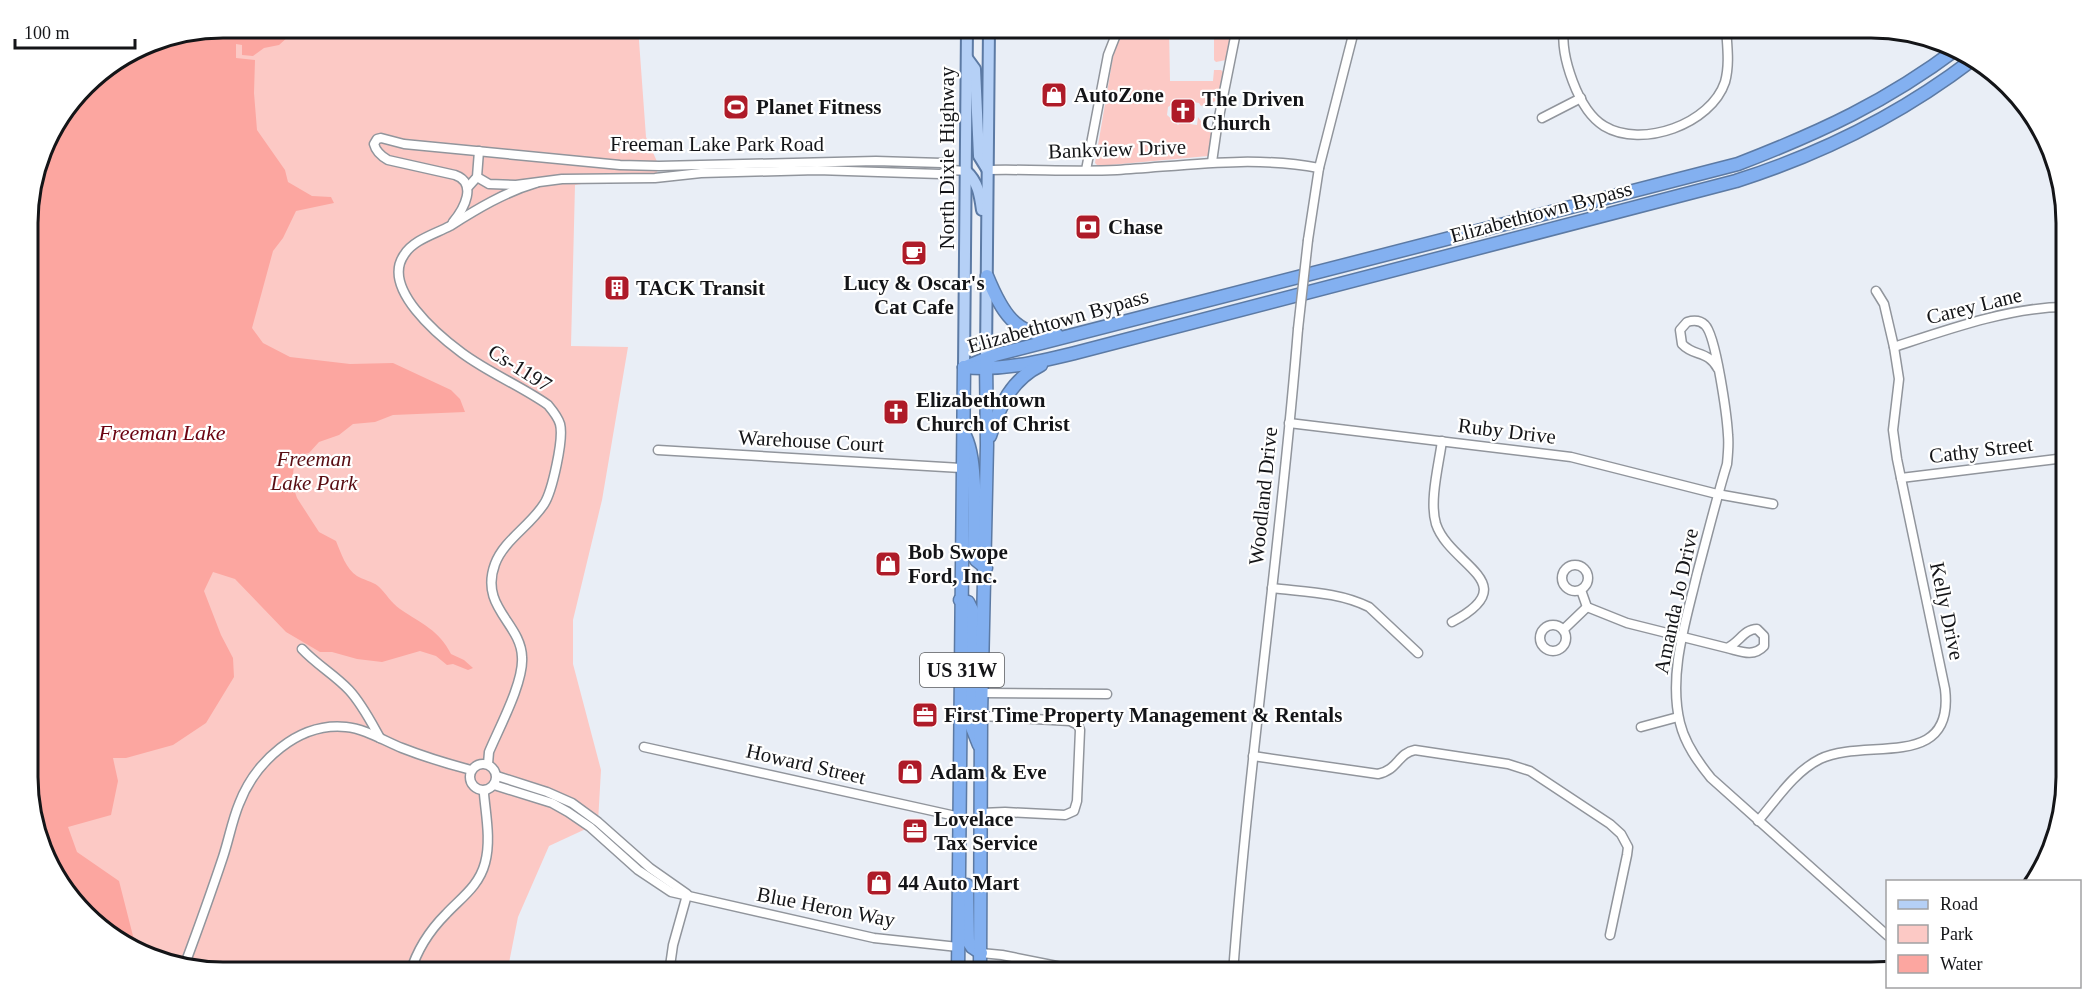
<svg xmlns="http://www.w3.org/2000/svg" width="2093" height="1000" font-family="'Times New Roman',serif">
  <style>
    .green { fill: #fcc9c5 }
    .water { fill: #fca6a0 }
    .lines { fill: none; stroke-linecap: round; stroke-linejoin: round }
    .minor-casing { stroke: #91959c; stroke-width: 11 }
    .major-casing { stroke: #5c7aa4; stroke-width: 14 }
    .highway-casing { stroke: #5c7aa4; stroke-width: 15 }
    .minor { stroke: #fff; stroke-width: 8 }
    .major { stroke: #b5d0f6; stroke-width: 10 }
    .highway { stroke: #83b0f0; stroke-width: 12 }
    .minor-bridge-casing { stroke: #91959c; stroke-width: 11; stroke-linecap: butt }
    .minor-bridge { stroke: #fff; stroke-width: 8 }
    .labels { text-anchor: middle; stroke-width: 4.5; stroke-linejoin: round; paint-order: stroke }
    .shield { fill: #fff; stroke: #5a5b5d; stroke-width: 1.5 }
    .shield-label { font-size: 20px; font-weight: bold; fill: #141518 }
    .poi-label { font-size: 21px; font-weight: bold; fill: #141518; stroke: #fff; text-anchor: start }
    .street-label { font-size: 21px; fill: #141518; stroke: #fff }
    .park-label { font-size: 21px; font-style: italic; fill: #580d12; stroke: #fff }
    .water-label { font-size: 22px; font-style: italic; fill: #6b0210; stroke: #fff }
    .rim { fill: none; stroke: #141518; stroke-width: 3 }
  </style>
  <rect width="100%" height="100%" fill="#e9eef6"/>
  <!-- green -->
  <g class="green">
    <polygon points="223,27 638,27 646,137 659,166 655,178 626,177 575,185 571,346 628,347 602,500 573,620 573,664 601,770 598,822 590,827 549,846 518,917 507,973 223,973 136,953 67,896 29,803 27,209 47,136 93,76 148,42"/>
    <polygon points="1127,27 1169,27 1170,81 1213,81 1214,70 1221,70 1224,73 1219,100 1201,106 1199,103 1193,102 1187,106 1180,99 1168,107 1167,115 1178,125 1186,118 1190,124 1197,125 1198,117 1203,124 1213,131 1208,156 1110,165 1097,165 1095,163 1113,57 1116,46"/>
    <polygon points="1214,27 1235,27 1226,60 1216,62 1214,60"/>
  </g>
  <!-- water -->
  <path class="water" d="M223,27H312L307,31L289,36L279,45L264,48L253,56L242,55V45L236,44V58L255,60L254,93L257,130L285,170L288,182L312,196L331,197L334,203L296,211L283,238L273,251L252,328L263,343L290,357L350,364L393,363L451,390L460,399L465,412L393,415L375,422L353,424L339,435L319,442L309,453L295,456L292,483L297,498L319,532L336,541C341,553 346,569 357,576C363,580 372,581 378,586C386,593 391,603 400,609C422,624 439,630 451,654L464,660L473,668L468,670L453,664L447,665L436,656L420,651L382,662L357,659L332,652H320L286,632L235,579L213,572L204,591L221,635L233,658L234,677L206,723L173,745L126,758H113L118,781L111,815L68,827L77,852L119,881L133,936L142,954L136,953L67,896L29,803L27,209L47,136L93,76L148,42Z"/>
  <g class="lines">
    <!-- minor casing -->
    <g class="minor-casing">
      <g id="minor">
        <path d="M1564,27C1560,56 1578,110 1604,126C1642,149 1711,124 1725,82C1730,64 1727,45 1726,27"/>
        <polyline points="1542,118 1581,98"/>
        <polyline points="1212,162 1217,127 1237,27"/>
        <path d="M988,170C1031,169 1074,172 1117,170C1184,166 1251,155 1319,168"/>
        <polyline points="1086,170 1108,55 1119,27"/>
        <polyline points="477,177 489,184 516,185 562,179 655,178 701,173 817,170 940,174 952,170 966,171"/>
        <polyline points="468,187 477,177 479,151"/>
        <path d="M453,222C464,209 478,183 455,175L388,160C381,156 376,152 374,144L377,139L381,138L404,144L620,165L659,166L876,161L942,163L952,170"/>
        <polyline points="1308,240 1319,168 1355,27"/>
        <path d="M1894,347C1946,330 2010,307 2065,307"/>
        <path d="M1718,369C1708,350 1694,357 1682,344L1680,330L1687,322C1694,320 1700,320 1705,325C1716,335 1727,417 1728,435C1729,445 1728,454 1727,464C1716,500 1707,537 1697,574C1686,621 1668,674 1680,723C1685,744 1698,762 1711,778L1888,936"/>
        <polyline points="1289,423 1571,457 1717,494 1773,504"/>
        <path d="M1442,441C1439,464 1429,501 1436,524C1450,566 1526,583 1452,622"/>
        <polyline points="658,450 961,468"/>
        <polyline points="1901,478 2065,458"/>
        <circle cx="1575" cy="578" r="13"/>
        <path d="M1272,588C1305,592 1339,592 1369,607L1418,653"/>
        <polyline points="1581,590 1587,607"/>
        <path d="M1587,607L1627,623L1727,648C1739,643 1744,629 1757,629L1764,636V646C1753,658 1740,651 1727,648"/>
        <circle cx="1553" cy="638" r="13"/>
        <polyline points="1563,630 1587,607"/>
        <path d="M302,649C317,665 335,675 349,690C362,704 371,722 380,738"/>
        <polyline points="982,693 1107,694"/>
        <polyline points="981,716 1070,721 1078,725 1080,730 1077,801 1074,811 1065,815 1005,812 981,813"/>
        <polyline points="1641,727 1678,717"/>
        <polyline points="644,747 960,817"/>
        <path d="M1253,756L1378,774C1398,770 1398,753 1415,750L1508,764L1530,771L1610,824L1621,834L1628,847L1627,855L1610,935"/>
        <circle cx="483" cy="777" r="13"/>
        <path d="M488,764L489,752C499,728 524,682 522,657C521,623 479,607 495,564C504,540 530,526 544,504C552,492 564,439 560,424C558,417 553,411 548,405C521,386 489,373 462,353C439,336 381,288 404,255C413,240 435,234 450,226C477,209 505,192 536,183"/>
        <polyline points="497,776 547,792 572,803 598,822 650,868 687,894"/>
        <polyline points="494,785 552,803 568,812 590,827 638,870 671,892 874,938 958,947"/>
        <path d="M1758,821C1777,799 1794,772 1820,759C1866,737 1955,772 1945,689L1897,459L1893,430L1899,379L1894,347L1884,304L1876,291"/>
        <polyline points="981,953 1002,955 1092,973"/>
        <path d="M185,964C198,929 211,893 223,857C229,839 232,821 239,804C255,762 298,722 346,727C366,729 384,741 402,748C425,757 448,764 471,770"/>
        <path d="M410,973C417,950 429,931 446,914C461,898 479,886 485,863C491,841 486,816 484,794L485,790"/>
        <polyline points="669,973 673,945 687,895"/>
        <path d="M1233,973C1249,757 1281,544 1298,329"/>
      </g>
    </g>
    <!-- major casing -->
    <g class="major-casing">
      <g id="major">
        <polyline points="967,58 975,69 979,156 987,169"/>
        <path d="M966,171C978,182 980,195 982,210"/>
        <polyline points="986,359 989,27"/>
        <polyline points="964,367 967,27"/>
      </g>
    </g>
    <!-- highway casing -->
    <g class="highway-casing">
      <g id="highway">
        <path d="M987,276C1001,310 1015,338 1057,335"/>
        <path d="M968,366L995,355L1738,164C1821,132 1886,102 1958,48"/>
        <path d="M964,367C1002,371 1038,362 1075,353L1736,181C1821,154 1900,115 1972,60"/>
        <path d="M964,434C978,457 974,524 974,552L976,560L986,568"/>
        <path d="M990,436C1000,405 1011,380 1041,365"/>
        <polyline points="960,600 968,602 972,610 971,725 979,745"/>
        <polyline points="967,885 968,941 972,947 981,953"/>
        <polyline points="958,973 964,367"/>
        <polyline points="980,973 981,716 987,445 986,362"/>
      </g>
    </g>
    <!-- minor -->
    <use href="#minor" class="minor"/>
    <!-- major -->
    <use href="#major" class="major"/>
    <!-- highway -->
    <use href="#highway" class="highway"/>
    <!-- minor-bridge casing -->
    <g class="minor-bridge-casing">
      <polyline id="minor-bridge" points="1298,329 1308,240"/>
    </g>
    <!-- minor-bridge -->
    <use href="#minor-bridge" class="minor-bridge"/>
  </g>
  <!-- icons -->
  <defs>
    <g id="shop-square" transform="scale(1.35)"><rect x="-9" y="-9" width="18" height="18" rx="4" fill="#ae1b28" stroke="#fff"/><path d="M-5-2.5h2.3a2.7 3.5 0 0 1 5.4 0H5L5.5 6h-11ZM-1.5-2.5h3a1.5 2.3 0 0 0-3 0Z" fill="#fff"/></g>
    <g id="stadium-square" transform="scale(1.35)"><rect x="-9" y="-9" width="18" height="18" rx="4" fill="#ae1b28" stroke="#fff"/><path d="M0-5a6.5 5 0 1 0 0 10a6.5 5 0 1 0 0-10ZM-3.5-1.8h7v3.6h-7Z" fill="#fff"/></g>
    <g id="church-square" transform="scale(1.35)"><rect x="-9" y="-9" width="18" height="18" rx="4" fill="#ae1b28" stroke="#fff"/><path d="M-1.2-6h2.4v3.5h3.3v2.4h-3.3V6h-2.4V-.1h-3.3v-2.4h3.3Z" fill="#fff"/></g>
    <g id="bank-square" transform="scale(1.35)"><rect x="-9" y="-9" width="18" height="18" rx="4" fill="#ae1b28" stroke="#fff"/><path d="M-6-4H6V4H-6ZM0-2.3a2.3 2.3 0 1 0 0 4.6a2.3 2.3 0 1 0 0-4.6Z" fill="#fff"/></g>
    <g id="cafe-square" transform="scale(1.35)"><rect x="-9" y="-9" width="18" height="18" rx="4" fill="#ae1b28" stroke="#fff"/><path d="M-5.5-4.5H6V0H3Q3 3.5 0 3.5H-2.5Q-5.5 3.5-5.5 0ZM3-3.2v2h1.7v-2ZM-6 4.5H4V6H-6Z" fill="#fff"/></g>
    <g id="building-square" transform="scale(1.35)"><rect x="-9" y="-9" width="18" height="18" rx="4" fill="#ae1b28" stroke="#fff"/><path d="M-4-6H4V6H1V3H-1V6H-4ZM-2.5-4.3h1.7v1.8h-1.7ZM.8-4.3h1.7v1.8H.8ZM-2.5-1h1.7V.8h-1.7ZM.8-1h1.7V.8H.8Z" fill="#fff"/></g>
    <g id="office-square" transform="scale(1.35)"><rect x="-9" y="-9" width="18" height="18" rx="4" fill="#ae1b28" stroke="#fff"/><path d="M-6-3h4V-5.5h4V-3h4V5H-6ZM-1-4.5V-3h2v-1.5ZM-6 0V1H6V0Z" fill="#fff"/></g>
  </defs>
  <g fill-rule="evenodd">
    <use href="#shop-square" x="1054" y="95"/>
    <use href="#stadium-square" x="736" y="107"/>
    <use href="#church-square" x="1183" y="111"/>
    <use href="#bank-square" x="1088" y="227"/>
    <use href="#cafe-square" x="914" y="253"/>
    <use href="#building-square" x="617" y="288"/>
    <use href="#church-square" x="896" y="412"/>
    <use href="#shop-square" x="888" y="564"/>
    <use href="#office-square" x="925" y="715"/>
    <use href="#shop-square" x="910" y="772"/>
    <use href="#office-square" x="915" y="831"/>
    <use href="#shop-square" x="879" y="883"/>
  </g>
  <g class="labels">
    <!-- shield labels -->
    <rect class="shield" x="920" y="653" width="84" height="34" rx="4.5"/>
    <g class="shield-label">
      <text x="962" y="677">US 31W</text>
    </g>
    <!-- poi labels -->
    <g class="poi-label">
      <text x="1074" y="102">AutoZone</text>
      <text x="1202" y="106">The Driven<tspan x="1202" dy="24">Church</tspan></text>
      <text x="756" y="114">Planet Fitness</text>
      <text x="1108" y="234">Chase</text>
      <text x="914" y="290" text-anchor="middle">Lucy &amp; Oscar's<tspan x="914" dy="24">Cat Cafe</tspan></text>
      <text x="636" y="295">TACK Transit</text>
      <text x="916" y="407">Elizabethtown<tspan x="916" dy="24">Church of Christ</tspan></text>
      <text x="908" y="559">Bob Swope<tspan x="908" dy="24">Ford, Inc.</tspan></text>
      <text x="944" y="722">First Time Property Management &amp; Rentals</text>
      <text x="930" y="779">Adam &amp; Eve</text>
      <text x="934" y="826">Lovelace<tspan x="934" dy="24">Tax Service</tspan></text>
      <text x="898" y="890">44 Auto Mart</text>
    </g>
    <!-- street labels -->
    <g class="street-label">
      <text x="717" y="151">Freeman Lake Park Road</text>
      <text transform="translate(1117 149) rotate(-2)" y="7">Bankview Drive</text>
      <text transform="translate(947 158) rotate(-90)" y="7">North Dixie Highway</text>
      <text transform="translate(1541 212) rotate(-15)" y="7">Elizabethtown Bypass</text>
      <text transform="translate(1974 306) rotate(-14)" y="7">Carey Lane</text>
      <text transform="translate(1058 321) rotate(-16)" y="7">Elizabethtown Bypass</text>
      <text transform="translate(520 368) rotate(32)" y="7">Cs-1197</text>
      <text transform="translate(1507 431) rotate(7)" y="7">Ruby Drive</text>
      <text transform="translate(811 441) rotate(3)" y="7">Warehouse Court</text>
      <text transform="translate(1981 450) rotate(-7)" y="7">Cathy Street</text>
      <text transform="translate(1263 496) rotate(-84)" y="7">Woodland Drive</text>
      <text transform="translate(1676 601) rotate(-78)" y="7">Amanda Jo Drive</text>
      <text transform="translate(1947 611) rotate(78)" y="7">Kelly Drive</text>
      <text transform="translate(806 764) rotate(13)" y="7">Howard Street</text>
      <text transform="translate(826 907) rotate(11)" y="7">Blue Heron Way</text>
    </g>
    <!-- park labels -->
    <g class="park-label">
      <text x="314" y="466">Freeman<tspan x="314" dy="24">Lake Park</tspan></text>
    </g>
    <!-- water labels -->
    <g class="water-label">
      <text x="162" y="440">Freeman Lake</text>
    </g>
  </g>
  <!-- crop -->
  <path d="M0 0H2093V1000H0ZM223 38H1871A185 185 0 0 1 2056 223V777A185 185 0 0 1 1871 962H223A185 185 0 0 1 38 777V223A185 185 0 0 1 223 38Z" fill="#fff" fill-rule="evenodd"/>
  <path class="rim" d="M223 38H1871A185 185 0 0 1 2056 223V777A185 185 0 0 1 1871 962H223A185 185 0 0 1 38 777V223A185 185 0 0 1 223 38Z"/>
  <!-- legend -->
  <rect x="1886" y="880" width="195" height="108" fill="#ffffff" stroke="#a1a1a3" stroke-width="1.5"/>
  <rect x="1898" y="900" width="30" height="9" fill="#b5d0f6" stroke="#a1a1a3" stroke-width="1.5"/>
  <text x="1940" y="910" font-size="18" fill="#141518">Road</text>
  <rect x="1898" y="925" width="30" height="18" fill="#fcc9c5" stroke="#a1a1a3" stroke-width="1.5"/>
  <text x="1940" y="940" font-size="18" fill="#141518">Park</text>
  <rect x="1898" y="955" width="30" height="18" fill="#fca6a0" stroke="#a1a1a3" stroke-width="1.5"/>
  <text x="1940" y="970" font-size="18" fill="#141518">Water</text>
  <!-- scale -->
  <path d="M15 39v9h120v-9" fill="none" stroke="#141518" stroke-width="3"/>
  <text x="24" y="39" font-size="18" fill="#141518" stroke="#ffffff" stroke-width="4.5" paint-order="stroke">100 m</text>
</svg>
